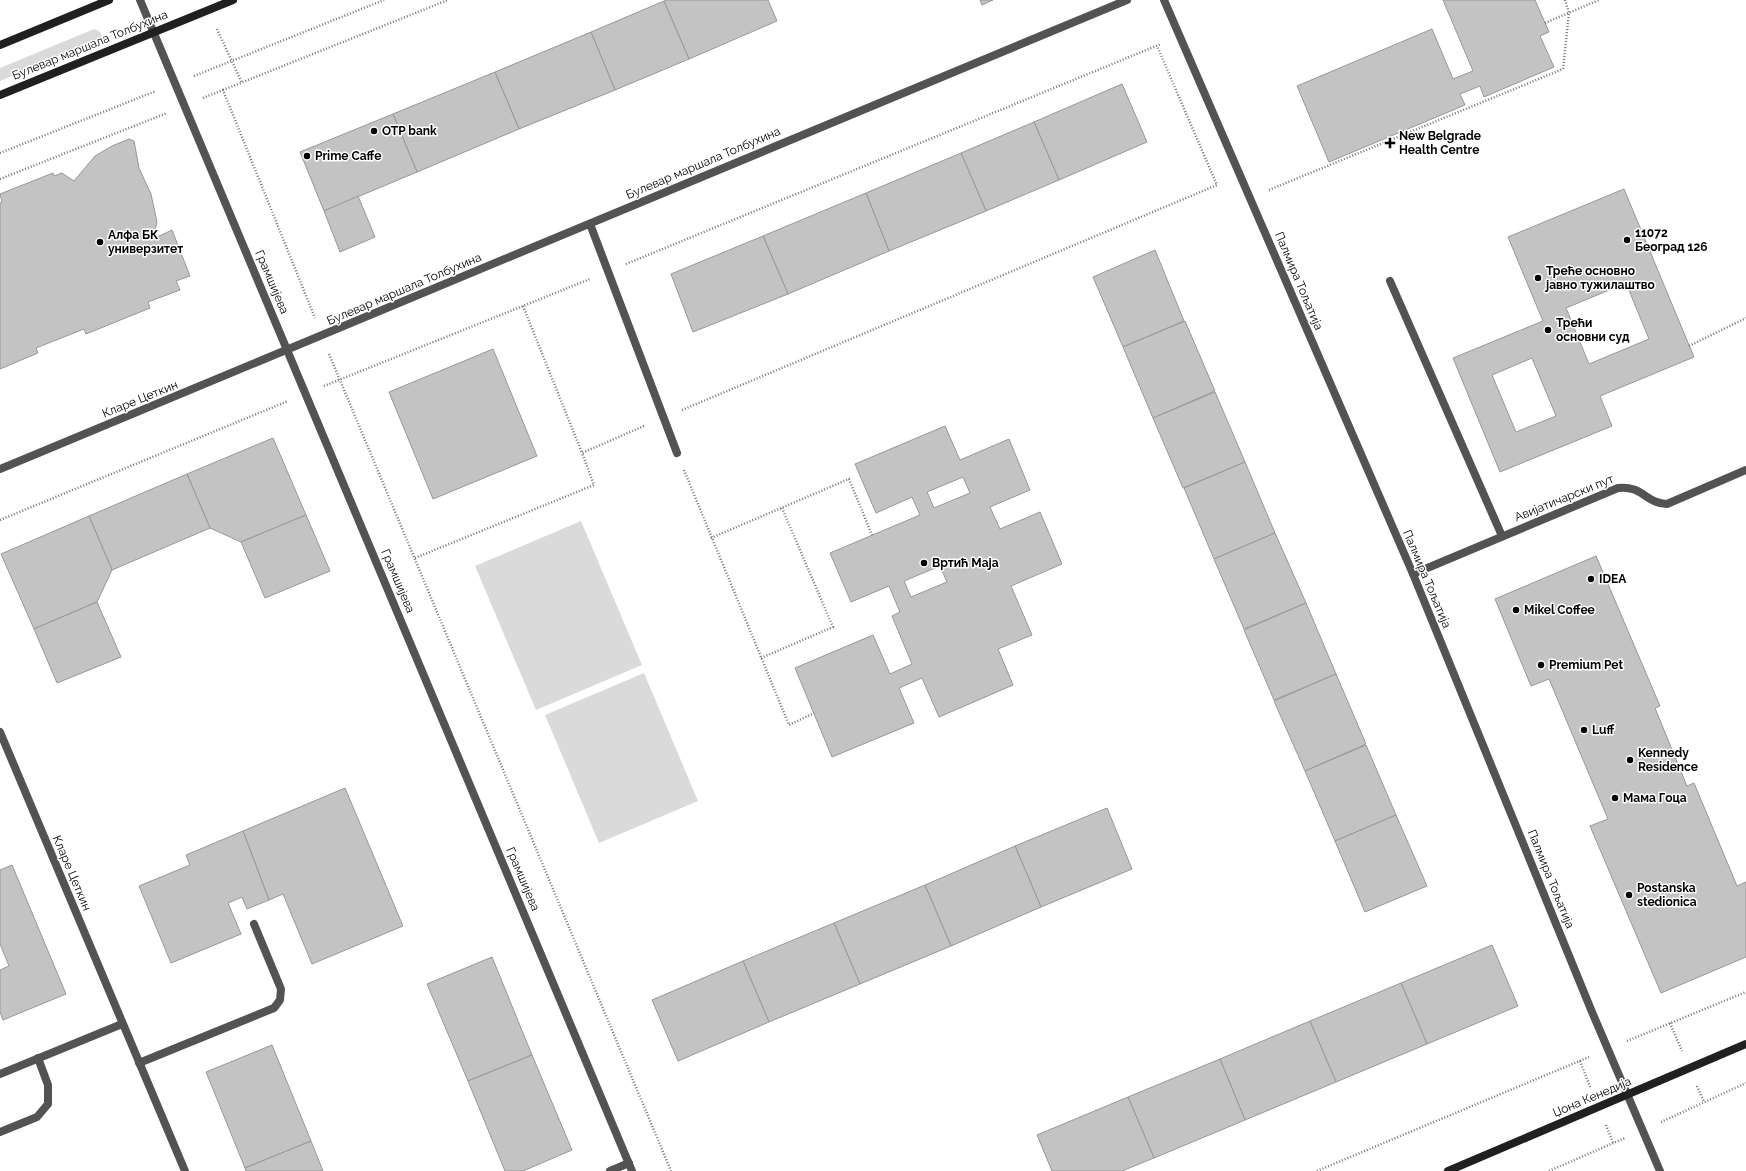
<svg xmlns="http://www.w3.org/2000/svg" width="1746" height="1171" font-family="Raleway,sans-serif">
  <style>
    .green { fill: #dadada }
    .building { fill: #c3c3c3; stroke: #979797; fill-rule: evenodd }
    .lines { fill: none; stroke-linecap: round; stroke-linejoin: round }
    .path { stroke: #757575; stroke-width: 2.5; stroke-dasharray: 1 2; stroke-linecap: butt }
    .lane { stroke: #535353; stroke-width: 8 }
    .street { stroke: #535353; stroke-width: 8 }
    .secondary { stroke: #202020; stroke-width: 8 }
    .poi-dot { fill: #000; stroke: #fff; stroke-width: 1.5 }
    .labels { text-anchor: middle; stroke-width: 3; stroke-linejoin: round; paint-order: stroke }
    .street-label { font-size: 12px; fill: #000; stroke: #fff }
    .poi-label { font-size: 12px; font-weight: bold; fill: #000; stroke: #fff; text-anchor: start }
  </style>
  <rect width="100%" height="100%" fill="#fff"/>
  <!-- green -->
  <g class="green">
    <polygon points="94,29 99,31 102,35 100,39 0,81 0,68"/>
    <polygon points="581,521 642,665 536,710 475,566"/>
    <polygon points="644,673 698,801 599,843 545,715"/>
  </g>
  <!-- building -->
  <g class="building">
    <polygon points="666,0 768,0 777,21 689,59 664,1"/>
    <polygon points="980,0 993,0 982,5"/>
    <polygon points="1443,0 1535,0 1549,32 1540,36 1554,67 1484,97 1480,86 1460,94 1465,105 1329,162 1297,86 1432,29 1453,79 1473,71"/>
    <polygon points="664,1 689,59 615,90 591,32"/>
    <polygon points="591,32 615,90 519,129 495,72"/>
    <polygon points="495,72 519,129 417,172 393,114"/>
    <polygon points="1122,84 1147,142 1059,180 1034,122"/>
    <polygon points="393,114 417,172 324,211 300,152"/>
    <polygon points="1034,122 1059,180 986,211 961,153"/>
    <polygon points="129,139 134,141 139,168 151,194 157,222 153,239 172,230 190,276 176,281 180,290 148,302 150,308 86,334 84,329 36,348 38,353 0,369 0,203 2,202 0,194 53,173 54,176 62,173 74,181 95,156 112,146"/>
    <polygon points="961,153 986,211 889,251 866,193"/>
    <path d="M1624,189L1694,357L1600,396L1612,426L1500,472L1453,358L1543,321L1508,237ZM1626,283L1649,339L1589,364L1566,308ZM1532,358L1556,416L1516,432L1492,375Z"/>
    <polygon points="866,193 889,251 788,294 763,236"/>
    <polygon points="358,196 375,237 340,252 324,211"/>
    <polygon points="763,236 788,294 693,332 671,274"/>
    <polygon points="1155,250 1184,321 1123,347 1093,277"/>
    <polygon points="1185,321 1215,391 1153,418 1123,347"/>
    <polygon points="493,349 537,456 433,499 389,392"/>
    <polygon points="1215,392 1245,462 1183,488 1153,418"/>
    <path d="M945,426L960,460L1009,439L1030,490L990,507L1000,529L1040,512L1062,564L1011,586L1032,635L998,649L1013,685L939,717L922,678L899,688L914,723L832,757L795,668L873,635L890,674L912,664L892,616L900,612L889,586L851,602L830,553L920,515L912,497L876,513L855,464ZM963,477L970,493L934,508L927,492ZM940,566L947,582L911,597L904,581Z"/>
    <polygon points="273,438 306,515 241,542 210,528 187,474"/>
    <polygon points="1245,462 1275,533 1214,559 1184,488"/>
    <polygon points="187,474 210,528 112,570 89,516"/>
    <polygon points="306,515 330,571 265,598 241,542"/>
    <polygon points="89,516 112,570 97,602 34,629 1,554"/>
    <polygon points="1275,533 1306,603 1244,629 1214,559"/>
    <polygon points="1596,556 1660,706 1655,708 1687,786 1694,783 1737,886 1746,882 1746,957 1661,993 1590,826 1608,819 1549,679 1531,686 1495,599"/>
    <polygon points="97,602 121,657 57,683 34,629"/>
    <polygon points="1306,603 1336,674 1274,700 1244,630"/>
    <polygon points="1336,674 1366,744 1305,771 1274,701"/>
    <polygon points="1366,745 1396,815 1335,841 1305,771"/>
    <polygon points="345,788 403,926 312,964 283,894 269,900 243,831"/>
    <polygon points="1107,808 1132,869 1041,907 1015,846"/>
    <polygon points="1396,815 1427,886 1365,912 1335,841"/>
    <polygon points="243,831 269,900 247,909 242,897 228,903 241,934 171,963 139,886 190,865 186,855"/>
    <polygon points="1015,846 1041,907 951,946 925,885"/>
    <polygon points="12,865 66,994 3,1020 0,1012 0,970 9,966 0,944 0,870"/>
    <polygon points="925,885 951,946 860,984 834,923"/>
    <polygon points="834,923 860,984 769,1022 743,961"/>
    <polygon points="1492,945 1518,1006 1427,1044 1401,983"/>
    <polygon points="492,957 532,1055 468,1081 427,984"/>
    <polygon points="743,961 769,1022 678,1061 652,1000"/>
    <polygon points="1401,983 1427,1044 1336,1082 1310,1021"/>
    <polygon points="1310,1021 1336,1082 1245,1120 1220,1059"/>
    <polygon points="272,1045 311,1141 245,1168 206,1072"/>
    <polygon points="532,1055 572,1150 523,1171 505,1171 468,1081"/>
    <polygon points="1220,1059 1245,1120 1154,1158 1128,1097"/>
    <polygon points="1128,1097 1154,1158 1122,1171 1052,1171 1037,1135"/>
    <polygon points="311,1141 323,1171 246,1171 245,1168"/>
  </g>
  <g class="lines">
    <!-- path -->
    <g class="path">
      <polyline points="1545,23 1599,0"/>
      <polyline points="217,29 242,83"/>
      <polyline points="194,76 384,0"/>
      <polyline points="223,90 448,0"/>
      <polyline points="203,98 223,90 315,318"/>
      <polyline points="0,153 156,91"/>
      <polyline points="0,179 167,113"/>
      <polyline points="1269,190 1563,69 1569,13 1565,0"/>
      <polyline points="626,264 1161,44"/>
      <polyline points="523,306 582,453 644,426"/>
      <polyline points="1689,346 1746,318"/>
      <polyline points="329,354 671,1171"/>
      <polyline points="324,386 590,279"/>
      <polyline points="682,410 1217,185 1157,46"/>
      <polyline points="684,470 789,725 814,713"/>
      <polyline points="0,520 288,401"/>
      <polyline points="711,538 849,479 872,535"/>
      <polyline points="415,558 594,485 582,453"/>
      <polyline points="761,658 833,627 782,508"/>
      <polyline points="1670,1023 1682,1051"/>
      <polyline points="1627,1041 1746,992"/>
      <polyline points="1580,1061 1591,1089"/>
      <polyline points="1697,1086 1704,1102"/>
      <polyline points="1661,1122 1746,1083"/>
      <polyline points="1606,1125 1613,1143"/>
      <polyline points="1317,1171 1589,1057"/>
      <polyline points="1549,1171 1625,1138"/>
    </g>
    <!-- lane -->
    <g class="lane">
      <polyline points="590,224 677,453"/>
      <polyline points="1390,281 1502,536"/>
      <polyline points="139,1063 274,1008 280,1000 281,989 254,924"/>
      <polyline points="0,1132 37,1117 48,1104 48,1085 38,1058"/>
    </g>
    <!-- street -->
    <g class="street">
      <polyline points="140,0 632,1171"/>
      <polyline points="1164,0 1413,574 1592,1012 1660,1171"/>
      <path d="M0,469C376,314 751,156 1127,0"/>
      <path d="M1413,574L1618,488C1642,485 1647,504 1667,504L1746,470"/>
      <polyline points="0,732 185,1171"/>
      <polyline points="0,1074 122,1024"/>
      <polyline points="610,1171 629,1163"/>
    </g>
    <!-- secondary -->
    <g class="secondary">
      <polyline points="0,45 109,0"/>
      <polyline points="0,95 233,0"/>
      <polyline points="1448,1171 1746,1044"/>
    </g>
  </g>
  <!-- markers -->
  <g class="poi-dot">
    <circle cx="374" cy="131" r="4"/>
    <path d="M1388 137h4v4h4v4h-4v4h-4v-4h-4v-4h4z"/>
    <circle cx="307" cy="156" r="4"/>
    <circle cx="1627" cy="240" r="4"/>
    <circle cx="100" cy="242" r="4"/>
    <circle cx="1538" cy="278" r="4"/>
    <circle cx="1548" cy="330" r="4"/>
    <circle cx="924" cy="563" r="4"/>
    <circle cx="1591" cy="579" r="4"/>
    <circle cx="1516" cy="610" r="4"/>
    <circle cx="1541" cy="665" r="4"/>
    <circle cx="1584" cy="730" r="4"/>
    <circle cx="1630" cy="760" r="4"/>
    <circle cx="1615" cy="798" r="4"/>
    <circle cx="1629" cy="895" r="4"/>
  </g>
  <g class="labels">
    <!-- street labels -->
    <g class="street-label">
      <text transform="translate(90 45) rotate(-22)" y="4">Булевар маршала Толбухина</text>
      <text transform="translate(703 163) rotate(-23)" y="4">Булевар маршала Толбухина</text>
      <text transform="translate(1299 281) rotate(67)" y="4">Палмира Тољатија</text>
      <text transform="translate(272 282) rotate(67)" y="4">Грамшијева</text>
      <text transform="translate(404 289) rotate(-23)" y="4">Булевар маршала Толбухина</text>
      <text transform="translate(140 399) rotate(-22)" y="4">Кларе Цеткин</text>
      <text transform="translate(1564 498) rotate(-22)" y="4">Авијатичарски пут</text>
      <text transform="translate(1427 579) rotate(67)" y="4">Палмира Тољатија</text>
      <text transform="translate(398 581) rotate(67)" y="4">Грамшијева</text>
      <text transform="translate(72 873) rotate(67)" y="4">Кларе Цеткин</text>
      <text transform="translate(523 879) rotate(67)" y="4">Грамшијева</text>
      <text transform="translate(1551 879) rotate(68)" y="4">Палмира Тољатија</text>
      <text transform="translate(1592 1097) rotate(-23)" y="4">Џона Кенедија</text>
    </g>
    <!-- poi labels -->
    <g class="poi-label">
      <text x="382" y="135">OTP bank</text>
      <text x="1399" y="140">New Belgrade<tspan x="1399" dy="14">Health Centre</tspan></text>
      <text x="315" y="160">Prime Caffe</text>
      <text x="1635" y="237">11072<tspan x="1635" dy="14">Београд 126</tspan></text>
      <text x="108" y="239">Алфа БК<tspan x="108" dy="14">универзитет</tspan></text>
      <text x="1546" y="275">Треће основно<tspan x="1546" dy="14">јавно тужилаштво</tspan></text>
      <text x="1556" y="327">Трећи<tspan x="1556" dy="14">основни суд</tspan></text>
      <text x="932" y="567">Вртић Маја</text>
      <text x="1599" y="583">IDEA</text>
      <text x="1524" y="614">Mikel Coffee</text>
      <text x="1549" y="669">Premium Pet</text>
      <text x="1592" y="734">Luff</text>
      <text x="1638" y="757">Kennedy<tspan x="1638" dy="14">Residence</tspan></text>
      <text x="1623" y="802">Мама Гоца</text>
      <text x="1637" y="892">Postanska<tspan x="1637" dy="14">stedionica</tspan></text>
    </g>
  </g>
</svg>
